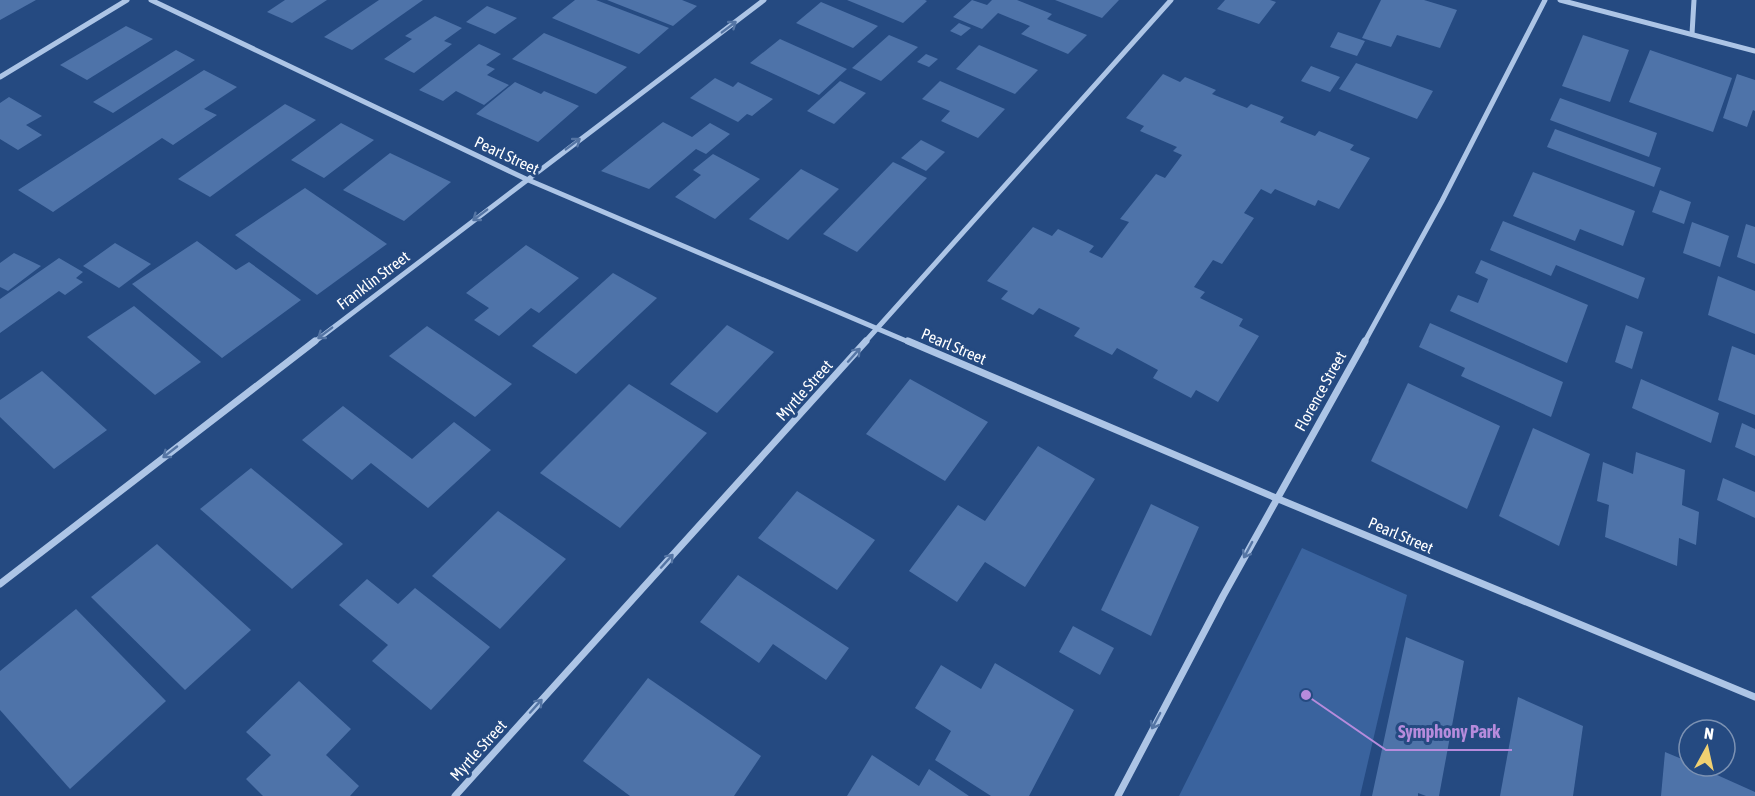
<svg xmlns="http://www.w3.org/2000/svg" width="1755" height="796" font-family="'Asap Condensed',sans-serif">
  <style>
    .green { fill: #3a639e }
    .building { fill: #4e73a9 }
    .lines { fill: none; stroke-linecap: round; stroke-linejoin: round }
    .street-far1 { stroke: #adc5e6; stroke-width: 5 }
    .street { stroke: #adc5e6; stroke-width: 7 }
    .oneway { stroke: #5575a4 }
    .labels { text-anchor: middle; stroke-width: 6; stroke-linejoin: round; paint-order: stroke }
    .street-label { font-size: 16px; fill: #fff; stroke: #254a81 }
    .leader { fill: none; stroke: #b68bdc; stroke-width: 2 }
    .callout-dot { fill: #b68bdc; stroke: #254a81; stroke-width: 2 }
    .callout-label { font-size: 18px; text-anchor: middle; font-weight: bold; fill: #b68bdc; stroke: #254a81; stroke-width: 6; stroke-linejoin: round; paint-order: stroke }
  </style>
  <rect width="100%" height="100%" fill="#254a81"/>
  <!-- green -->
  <polygon class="green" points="1302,548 1407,595 1360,796 1179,796"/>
  <!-- building -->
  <g class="building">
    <polygon points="0,0 36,0 0,20"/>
    <polygon points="285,0 327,0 292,23 267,12"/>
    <polygon points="379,0 423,0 352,50 324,37"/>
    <polygon points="575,0 596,0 669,28 639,54 552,18"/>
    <polygon points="607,0 682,0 697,6 673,26"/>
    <polygon points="847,0 925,0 927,1 903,23"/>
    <polygon points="972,0 987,5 992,0 1017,0 1052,14 1047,19 1087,35 1068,54 1021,34 1030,26 998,13 982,29 953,17"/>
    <polygon points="1055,0 1119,0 1102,18"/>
    <polygon points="1225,0 1270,0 1276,2 1259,24 1217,9"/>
    <polygon points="1381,0 1424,0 1457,10 1440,48 1397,35 1391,47 1362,38"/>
    <polygon points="821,2 878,26 853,48 796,23"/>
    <polygon points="487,6 517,18 495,34 466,22"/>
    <polygon points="435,16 462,28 444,41 452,44 414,73 384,59 412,39 405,36"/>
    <polygon points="959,23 971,28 961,36 950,31"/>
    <polygon points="126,26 153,39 87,80 60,65"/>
    <polygon points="1338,32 1365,41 1357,56 1330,47"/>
    <polygon points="544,33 627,67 596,94 512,59"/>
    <polygon points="889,35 918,47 881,81 852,68"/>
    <polygon points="1583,35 1629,50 1610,102 1562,86"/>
    <polygon points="780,39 847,69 819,95 750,63"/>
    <polygon points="479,44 501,54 486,65 495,69 487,75 509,85 484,105 456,91 443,101 419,90"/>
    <polygon points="979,45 1038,70 1015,94 956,69"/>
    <polygon points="176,50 195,60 113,113 93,102"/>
    <polygon points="1650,50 1732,78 1713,132 1629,102"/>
    <polygon points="926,54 938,59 929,67 917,62"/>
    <polygon points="1356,63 1433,91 1417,119 1339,89"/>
    <polygon points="1311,66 1340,77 1330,92 1301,81"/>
    <polygon points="204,70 237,87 204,109 217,115 173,145 162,138 53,212 18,190"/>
    <polygon points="1163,74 1180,82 1185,77 1216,90 1212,94 1247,108 1251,104 1284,117 1280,122 1315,136 1319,131 1354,145 1350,150 1370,158 1339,209 1318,200 1315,206 1275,189 1271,194 1261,189 1244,213 1254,218 1222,264 1213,260 1194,287 1205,292 1200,298 1243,319 1239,326 1259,336 1218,402 1196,390 1191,398 1153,378 1158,370 1117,348 1112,355 1074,336 1080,328 1039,308 1033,315 1001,299 1008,291 987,281 1033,227 1052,236 1058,229 1094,246 1089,252 1102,258 1129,222 1120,219 1156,174 1165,178 1182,155 1173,151 1177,147 1140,131 1144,126 1126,118"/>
    <polygon points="1737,74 1755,80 1755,111 1753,110 1747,127 1723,118"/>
    <polygon points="715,78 733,87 738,82 773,99 752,116 747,114 738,122 690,98"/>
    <polygon points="840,81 866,93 834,124 807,111"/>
    <polygon points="940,81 1005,109 978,138 941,121 950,111 922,99"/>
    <polygon points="515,82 541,94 544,91 579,106 538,142 476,114"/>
    <polygon points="9,97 42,116 26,125 42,135 18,150 0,139 0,103"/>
    <polygon points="1560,98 1657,133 1649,157 1550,120"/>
    <polygon points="285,104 316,120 210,197 178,179"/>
    <polygon points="663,122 692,137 710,123 730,134 706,154 696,149 649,189 601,171"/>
    <polygon points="341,123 374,140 324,178 291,160"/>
    <polygon points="1555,129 1661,168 1654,187 1547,147"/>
    <polygon points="921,140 945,152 926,171 901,158"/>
    <polygon points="390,153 451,182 404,221 343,190"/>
    <polygon points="713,154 760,179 715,219 675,197 701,175 693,170"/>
    <polygon points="893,162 927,178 857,252 823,234"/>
    <polygon points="801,169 839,189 788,240 749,219"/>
    <polygon points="1533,172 1635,211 1623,246 1580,229 1575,241 1513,216"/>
    <polygon points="305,188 387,244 317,295 235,235"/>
    <polygon points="1660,190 1691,202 1684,224 1652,212"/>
    <polygon points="1503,221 1645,278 1638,299 1556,265 1551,276 1490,250"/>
    <polygon points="1692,222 1729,236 1720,267 1683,253"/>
    <polygon points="1746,224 1755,227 1755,264 1737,257"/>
    <polygon points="197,241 236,270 249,262 301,300 222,358 132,284"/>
    <polygon points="115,243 151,264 119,288 83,266"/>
    <polygon points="526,245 579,278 539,313 531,308 499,336 474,320 489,308 466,293"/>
    <polygon points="14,253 41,266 8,291 0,287 0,263"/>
    <polygon points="59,258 83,272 76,278 83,282 65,295 59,291 0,333 0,299"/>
    <polygon points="1481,260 1588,305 1567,363 1450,311 1458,295 1478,303 1488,279 1475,273"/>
    <polygon points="613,273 657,298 576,374 532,346"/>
    <polygon points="1718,276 1755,291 1755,334 1708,315"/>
    <polygon points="134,306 201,362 155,395 87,337"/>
    <polygon points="1430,323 1563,382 1551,417 1461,376 1465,368 1419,347"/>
    <polygon points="727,325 774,352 717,413 670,384"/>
    <polygon points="1626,325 1643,332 1632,369 1615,362"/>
    <polygon points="427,326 512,384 475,417 389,356"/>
    <polygon points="1732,346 1755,355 1755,415 1718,400"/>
    <polygon points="42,371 107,430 54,469 0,417 0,400"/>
    <polygon points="910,379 988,422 945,481 866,434"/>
    <polygon points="1641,379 1719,413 1711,443 1632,408"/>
    <polygon points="1408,383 1500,426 1467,509 1371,461"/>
    <polygon points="629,384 707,433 620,528 540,473"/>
    <polygon points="343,406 412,459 454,422 491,450 428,508 371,463 352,480 302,440"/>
    <polygon points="1742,423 1755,429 1755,456 1735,447"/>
    <polygon points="1533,428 1590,454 1559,546 1499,516"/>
    <polygon points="1038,446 1095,479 1025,587 985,562 957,602 909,571 958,505 985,521"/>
    <polygon points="1636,452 1685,470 1682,505 1699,512 1696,545 1679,538 1677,566 1605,537 1609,505 1597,501 1603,462 1633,474"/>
    <polygon points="251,468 343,544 292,589 200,509"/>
    <polygon points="1723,478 1755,492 1755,518 1717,500"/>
    <polygon points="797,491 875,540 837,590 758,538"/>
    <polygon points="1151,504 1199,527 1151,636 1101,610"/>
    <polygon points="498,511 566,559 500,629 432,576"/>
    <polygon points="157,544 251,630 185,690 91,597"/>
    <polygon points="738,575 849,648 826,680 773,644 759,663 700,622"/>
    <polygon points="367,579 398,604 415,588 490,647 431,710 372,661 388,645 339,605"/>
    <polygon points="76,609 166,701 70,789 0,710 0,671"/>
    <polygon points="1073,626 1114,648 1100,675 1059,652"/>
    <polygon points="1406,637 1464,661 1439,796 1426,796 1418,793 1418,796 1372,796"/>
    <polygon points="995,663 1074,710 1029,796 991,796 935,760 951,731 915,708 941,665 981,689"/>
    <polygon points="648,678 761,756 734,796 630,796 583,761"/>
    <polygon points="299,681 351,729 326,755 359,786 350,796 263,796 246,779 271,755 246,732"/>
    <polygon points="1518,697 1583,726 1573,796 1500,796"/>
    <polygon points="1665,752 1689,762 1689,766 1697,766 1755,792 1755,796 1661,796"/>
    <polygon points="872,755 919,786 929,769 969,796 847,796"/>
  </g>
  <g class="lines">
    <!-- street-far1 -->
    <g class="street-far1">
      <polyline points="151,0 526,179 911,343"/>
      <polyline points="1560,0 1755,51"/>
      <polyline points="1692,34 1694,0"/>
      <polyline points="0,77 127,0"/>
      <polyline points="313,343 764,0"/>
      <polyline points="864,343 1171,0"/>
      <polyline points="1364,343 1442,201 1545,0"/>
    </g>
    <!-- street -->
    <g class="street">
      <polyline points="908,341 1276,498 1755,697"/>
      <polyline points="0,584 315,341"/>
      <polyline points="455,796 866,341"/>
      <polyline points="1118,796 1223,596 1365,341"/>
    </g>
  </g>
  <!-- one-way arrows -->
  <defs><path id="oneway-shaft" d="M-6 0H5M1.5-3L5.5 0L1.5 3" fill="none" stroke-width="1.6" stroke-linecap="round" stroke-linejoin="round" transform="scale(1.5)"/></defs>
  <g class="oneway">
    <use href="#oneway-shaft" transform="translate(729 27) rotate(-37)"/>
    <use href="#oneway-shaft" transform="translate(573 144) rotate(-37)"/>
    <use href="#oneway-shaft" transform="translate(480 215) rotate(143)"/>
    <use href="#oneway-shaft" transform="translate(325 333) rotate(143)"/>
    <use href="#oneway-shaft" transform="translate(854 355) rotate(-48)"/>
    <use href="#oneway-shaft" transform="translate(170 452) rotate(142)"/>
    <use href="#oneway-shaft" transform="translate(1248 550) rotate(118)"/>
    <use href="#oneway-shaft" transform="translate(667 561) rotate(-48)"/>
    <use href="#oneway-shaft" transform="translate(536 706) rotate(-48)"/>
    <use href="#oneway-shaft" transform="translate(1156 721) rotate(118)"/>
  </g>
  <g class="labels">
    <!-- street labels -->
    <g class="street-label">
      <text transform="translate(507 155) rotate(25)" y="6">Pearl Street</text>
      <text transform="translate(373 280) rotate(-37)" y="6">Franklin Street</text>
      <text transform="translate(954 346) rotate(23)" y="6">Pearl Street</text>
      <text transform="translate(804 390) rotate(-48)" y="6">Myrtle Street</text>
      <text transform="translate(1320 391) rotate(-61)" y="6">Florence Street</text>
      <text transform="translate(1401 535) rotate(23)" y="6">Pearl Street</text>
      <text transform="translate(478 750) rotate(-48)" y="6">Myrtle Street</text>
    </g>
  </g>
  <!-- callouts -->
  <path class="leader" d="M1306 695L1386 750H1512"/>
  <circle class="callout-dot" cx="1306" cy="695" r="6"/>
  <g class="callout-label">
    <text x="1449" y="738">Symphony Park</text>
  </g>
  <!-- north arrow -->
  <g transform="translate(1707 748) rotate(8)"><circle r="28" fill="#254a81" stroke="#7c92b3" stroke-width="1.5"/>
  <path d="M0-4.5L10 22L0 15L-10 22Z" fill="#f0d071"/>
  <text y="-9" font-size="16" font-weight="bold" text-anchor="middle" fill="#ffffff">N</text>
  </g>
</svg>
